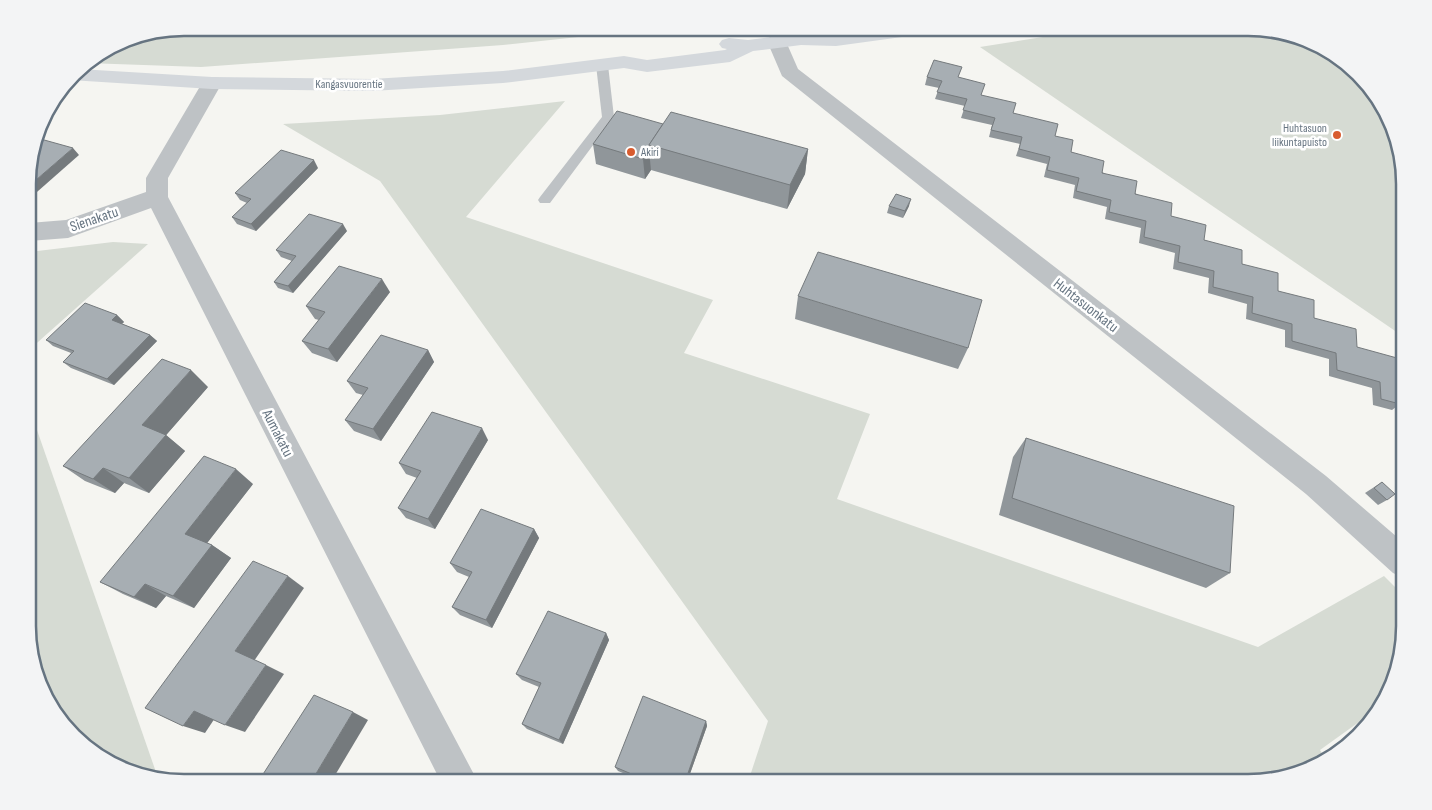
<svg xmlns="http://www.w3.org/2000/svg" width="1432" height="810" font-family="'Sofia Sans Condensed',sans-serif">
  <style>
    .green { fill: #d6dbd3 }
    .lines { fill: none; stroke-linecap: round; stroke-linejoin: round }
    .lane { fill: #bec2c5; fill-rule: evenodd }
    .street { fill: #bec2c5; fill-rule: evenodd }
    .secondary { fill: #d4d8dc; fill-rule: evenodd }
    .wall { fill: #90969a }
    .shaded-wall { fill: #757a7d }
    .building { fill: #a7aeb3; stroke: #757a7d }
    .poi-dot { fill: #d85c2f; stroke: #fff; stroke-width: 2 }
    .labels { text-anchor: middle; stroke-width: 5; stroke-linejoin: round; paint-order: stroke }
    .far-street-label { font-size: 12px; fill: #667481; stroke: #fff }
    .far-poi-label { font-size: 12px; fill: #667481; stroke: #fff; text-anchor: end }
    .street-label { font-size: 15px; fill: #667481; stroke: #fff }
    .rim { fill: none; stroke: #667481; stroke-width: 2.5 }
  </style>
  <rect width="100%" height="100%" fill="#f5f5f1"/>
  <!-- green -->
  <g class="green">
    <polygon points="184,28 663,28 503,45 201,67 86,63 124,39"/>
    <polygon points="1099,28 1249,28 1326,48 1378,97 1404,173 1404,337 980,47"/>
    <polygon points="565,101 466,217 713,300 684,353 870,414 837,499 1258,647 1384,576 1404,596 1404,636 1384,704 1320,750 1327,761 1258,782 748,782 768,721 380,181 283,124 440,115"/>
    <polygon points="113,242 148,244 29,350 29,252"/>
    <polygon points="29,407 157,775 106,762 54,713 29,646"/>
  </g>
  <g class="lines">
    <!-- lane -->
    <polygon class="lane" points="602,61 608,65 614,117 550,203 540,203 538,200 540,197 602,117 596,65"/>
    <!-- street -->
    <g class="street">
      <polygon points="777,35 784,37 798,69 1326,476 1404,543 1404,578 1393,573 1306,494 782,76 767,41 770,37"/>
      <polygon points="212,77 219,78 222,83 168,178 168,197 478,782 441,782 151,208 68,238 29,241 29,223 66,220 146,192 146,178 202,83 205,78"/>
    </g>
    <!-- secondary -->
    <polygon class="secondary" points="885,28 934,28 931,32 924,34 836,46 801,45 753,51 730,62 647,72 624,68 503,83 372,91 212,89 70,80 79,69 212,77 372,79 503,71 624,56 647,60 725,50 727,49 722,48 719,44 722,40 729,38 748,40 801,33 836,34"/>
  </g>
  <!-- wall -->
  <g class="wall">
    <polygon points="927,77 959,78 981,95 1055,136 1071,152 1171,216 1204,240 1242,264 1314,318 1357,347 1400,404 1392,410 1373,405 1372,388 1329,376 1329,359 1285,347 1285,330 1246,319 1247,304 1208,293 1209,278 1173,269 1175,253 1139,243 1141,228 1105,219 1107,207 1073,198 1075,185 1044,177 1047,164 1016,156 1020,144 989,137 992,125 961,118 965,106 935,99 939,88 925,85"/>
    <polygon points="663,124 808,149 805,174 787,209 651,170 645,179 596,164 593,144"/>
    <polygon points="318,168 256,231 237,224 232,217 247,203 240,200 235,193"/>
    <polygon points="889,206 909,206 903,218 887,213"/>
    <polygon points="347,231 293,293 278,288 274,282 292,261 281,257 276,250"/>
    <polygon points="390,292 337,362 312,353 302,341 319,320 315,319 306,306"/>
    <polygon points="798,296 968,348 958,369 795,319"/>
    <polygon points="117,315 124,322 122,324 150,335 157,341 114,385 71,368 63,362 71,353 53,346 46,340"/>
    <polygon points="428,350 434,362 381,441 354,431 345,420 363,395 356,393 347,381"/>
    <polygon points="208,387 166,435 185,451 149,493 124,483 115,493 85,481 63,466"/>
    <polygon points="1026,438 1230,573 1206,588 999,515 1013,457"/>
    <polygon points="488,440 435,529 406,518 398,508 417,478 406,474 399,463"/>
    <polygon points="1382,482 1387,500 1378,505 1365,493"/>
    <polygon points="253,484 207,543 212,545 231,558 194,608 166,596 156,608 123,594 100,582"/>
    <polygon points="534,529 539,538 492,628 460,615 452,607 469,577 457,572 450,563"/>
    <polygon points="606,633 609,640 563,744 527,729 522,724 539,687 522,680 516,674"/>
    <polygon points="706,721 707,726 687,782 639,782 640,780 618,771 615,767"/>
  </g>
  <!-- shaded-wall -->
  <g class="shaded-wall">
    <polygon points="73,148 79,155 29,199 29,186"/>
    <polygon points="808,149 805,174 787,209 790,185"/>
    <polygon points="649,150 651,170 645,179 643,159"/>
    <polygon points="314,160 318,168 256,231 251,224"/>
    <polygon points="911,199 909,206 903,218 905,211"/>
    <polygon points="343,224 347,231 293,293 288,286"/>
    <polygon points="382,279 390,292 337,362 328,349"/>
    <polygon points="117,315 124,322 119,326 112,320"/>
    <polygon points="150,335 157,341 114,385 107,379"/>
    <polygon points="428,350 434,362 381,441 373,429"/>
    <polygon points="191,370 208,387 161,441 142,425"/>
    <polygon points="482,428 488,440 435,529 428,519"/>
    <polygon points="166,435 185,451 149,493 129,478"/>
    <polygon points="103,468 124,483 115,493 93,479"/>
    <polygon points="236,469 253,484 204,547 185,534"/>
    <polygon points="534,529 539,538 492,628 486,620"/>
    <polygon points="212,545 231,558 194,608 173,596"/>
    <polygon points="288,576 304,588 254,661 235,651"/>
    <polygon points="145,584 166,596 156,608 134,597"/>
    <polygon points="606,633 609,640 563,744 559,740"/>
    <polygon points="266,665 284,674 245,732 225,725"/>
    <polygon points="194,711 215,718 205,733 183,726"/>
    <polygon points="353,712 368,720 331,782 311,782"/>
    <polygon points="706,721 707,726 687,782 685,782"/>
  </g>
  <!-- building -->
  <g class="building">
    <polygon points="934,60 962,67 958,77 985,84 981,95 1016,103 1013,113 1058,124 1055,136 1073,140 1071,152 1104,161 1102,173 1137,181 1135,194 1172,203 1171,216 1206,225 1204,240 1242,250 1242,264 1278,273 1278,291 1314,300 1314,318 1356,329 1357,347 1397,358 1400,404 1381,399 1380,382 1337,370 1336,353 1292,341 1292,324 1252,313 1253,297 1213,287 1214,271 1178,262 1180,246 1144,237 1146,221 1109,212 1111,200 1076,191 1079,178 1047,170 1050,157 1019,149 1022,137 991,130 995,118 963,110 967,99 937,92 942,81 927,77"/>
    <polygon points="617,111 663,124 649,145 649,150 643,159 593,144"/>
    <polygon points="671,112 808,149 790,185 649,145"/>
    <polygon points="37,138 73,148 29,186 29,164"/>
    <polygon points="281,150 314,160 251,224 232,217 251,199 235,193"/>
    <polygon points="896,194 911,199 905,211 889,206"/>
    <polygon points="309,214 343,224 288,286 274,282 296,256 276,250"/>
    <polygon points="818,252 982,300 968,348 798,296"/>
    <polygon points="339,266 382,279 328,349 302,341 325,312 306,306"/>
    <polygon points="85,303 117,315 112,320 150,335 107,379 63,362 74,351 46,340"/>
    <polygon points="381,335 428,350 373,429 345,420 368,388 347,381"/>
    <polygon points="162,359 191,370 142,425 166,435 129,478 103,468 93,479 63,466"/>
    <polygon points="432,412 482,428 428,519 398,508 421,471 399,463"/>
    <polygon points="1026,438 1234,506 1230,573 1012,498"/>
    <polygon points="204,456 236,469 185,534 212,545 173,596 145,584 134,597 100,582"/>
    <polygon points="1382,482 1395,494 1387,500 1374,488"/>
    <polygon points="481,509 534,529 486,620 452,607 472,572 450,563"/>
    <polygon points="253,561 288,576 235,651 266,665 225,725 194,711 183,726 145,708"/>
    <polygon points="548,611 606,633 559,740 522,724 541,683 516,674"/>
    <polygon points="314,695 353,712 311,782 258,782"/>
    <polygon points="643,696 706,721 685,782 639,782 641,778 615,767"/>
  </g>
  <!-- markers -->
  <g class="poi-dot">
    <circle cx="1337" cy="135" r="5"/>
    <circle cx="631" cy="152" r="5"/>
  </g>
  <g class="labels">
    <!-- far-street labels -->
    <g class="far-street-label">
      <text x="349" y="88">Kangasvuorentie</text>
    </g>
    <!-- far-poi labels -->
    <g class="far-poi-label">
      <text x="1327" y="132">Huhtasuon<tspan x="1327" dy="14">liikuntapuisto</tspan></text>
      <text x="641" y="156" text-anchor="start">Akiri</text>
    </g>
    <!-- street labels -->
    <g class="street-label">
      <text transform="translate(94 219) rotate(-19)" y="5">Sienakatu</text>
      <text transform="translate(1086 305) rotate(38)" y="5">Huhtasuonkatu</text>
      <text transform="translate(278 433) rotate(63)" y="5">Aumakatu</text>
    </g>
  </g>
  <!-- crop -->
  <path d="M0 0H1432V810H0ZM184 36H1248A148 148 0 0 1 1396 184V626A148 148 0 0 1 1248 774H184A148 148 0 0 1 36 626V184A148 148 0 0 1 184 36Z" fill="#f3f4f5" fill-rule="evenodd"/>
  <path class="rim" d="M184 36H1248A148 148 0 0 1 1396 184V626A148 148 0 0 1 1248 774H184A148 148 0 0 1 36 626V184A148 148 0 0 1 184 36Z"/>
</svg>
